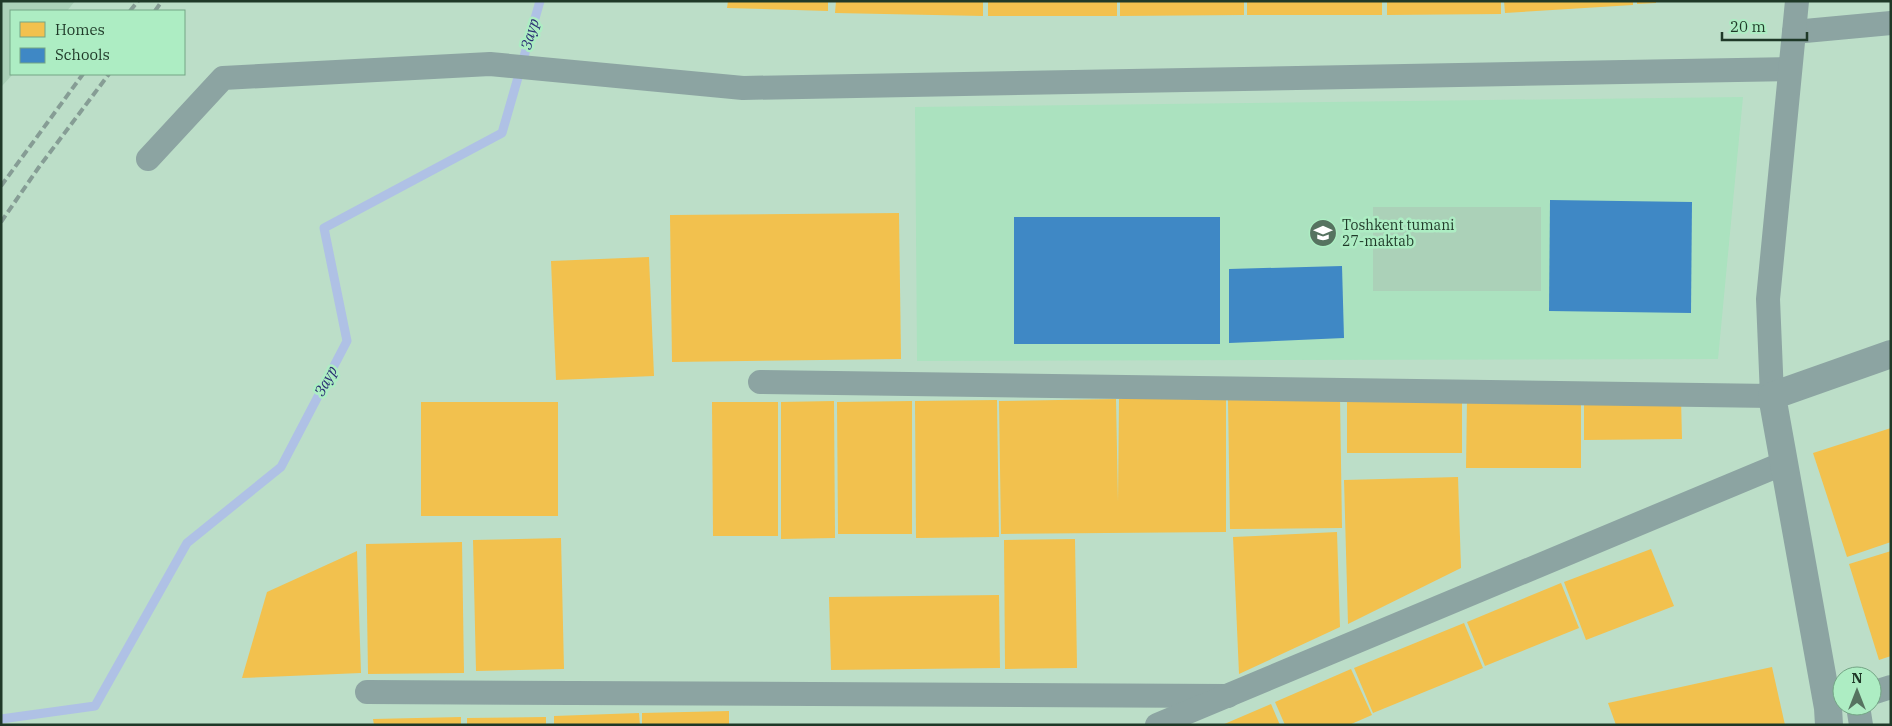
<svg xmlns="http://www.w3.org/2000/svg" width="1892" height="726" font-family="'IBM Plex Serif',serif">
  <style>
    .built { fill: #abe2bf }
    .green { fill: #abd1b8 }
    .homes { fill: #f2c14e }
    .schools { fill: #3f88c5 }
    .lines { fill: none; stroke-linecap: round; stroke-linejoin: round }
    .stream { stroke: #afc1e5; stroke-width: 9 }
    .minor { stroke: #8ca4a2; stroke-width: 24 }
    .tertiary { stroke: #8ca4a2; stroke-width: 28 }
    .rail { stroke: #869d95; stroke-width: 4; stroke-dasharray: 8 4; stroke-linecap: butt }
    .labels { text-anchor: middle; stroke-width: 5; stroke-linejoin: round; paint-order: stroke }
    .poi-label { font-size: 14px; fill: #1f3928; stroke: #adedc3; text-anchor: start }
    .water-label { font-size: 15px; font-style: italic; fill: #2a2f73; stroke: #adedc3 }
  </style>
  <rect width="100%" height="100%" fill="#bcdec8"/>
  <!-- built -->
  <polygon class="built" points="1743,97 1718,359 917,361 915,107"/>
  <!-- green -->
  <g class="green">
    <polygon points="1,1 75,1 67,11 11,11 11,74 13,74 1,87"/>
    <rect x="1373" y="207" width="168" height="84"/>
  </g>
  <!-- homes -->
  <g class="homes">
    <polygon points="728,1 828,1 828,11 727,8"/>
    <polygon points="836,1 983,1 983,16 835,13"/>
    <rect x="988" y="1" width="129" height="15"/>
    <polygon points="1120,1 1244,1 1244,15 1120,16"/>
    <rect x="1247" y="1" width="135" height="14"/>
    <polygon points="1387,1 1501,1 1501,14 1387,15"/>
    <polygon points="1504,1 1633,1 1633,5 1505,13"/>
    <polygon points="1637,1 1656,1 1656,3 1637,4"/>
    <polygon points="899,213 901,359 672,362 670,215"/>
    <polygon points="649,257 654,376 556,380 551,261"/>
    <polygon points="1340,397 1342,528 1230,529 1228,399"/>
    <polygon points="1347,398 1462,399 1462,453 1347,453"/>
    <polygon points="1681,398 1682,439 1584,440 1584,400"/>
    <polygon points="1116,399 1118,502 1119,399 1226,399 1226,532 1001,534 999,401"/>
    <polygon points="1467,399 1581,400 1581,468 1466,468"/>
    <polygon points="997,400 999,537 916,538 915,401"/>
    <polygon points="834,401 835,538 781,539 781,402"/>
    <polygon points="912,401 912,534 838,534 837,402"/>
    <rect x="421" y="402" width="137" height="114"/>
    <polygon points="712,402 778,402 778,536 713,536"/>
    <polygon points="1891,428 1891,542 1847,557 1813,453"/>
    <polygon points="1458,477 1461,568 1348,624 1344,480"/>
    <polygon points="1337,532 1340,627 1239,674 1233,537"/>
    <polygon points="561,538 564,669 476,671 473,540"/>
    <polygon points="1075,539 1077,668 1005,669 1004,540"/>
    <polygon points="462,542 464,673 368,674 366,544"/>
    <polygon points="1651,549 1674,606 1586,640 1564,582"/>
    <polygon points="357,551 361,673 242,678 267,592"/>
    <polygon points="1891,551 1891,656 1879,660 1849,564"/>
    <polygon points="1561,583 1579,628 1485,666 1467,622"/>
    <polygon points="999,595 1000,668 831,670 829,597"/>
    <polygon points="1464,623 1483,668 1373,713 1354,668"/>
    <polygon points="1772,667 1785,725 1616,725 1608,703"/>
    <polygon points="1351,669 1372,715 1349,725 1285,725 1275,702"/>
    <polygon points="1271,704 1280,725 1222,725"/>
    <polygon points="729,711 729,725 642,725 642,713"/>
    <polygon points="639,713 640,725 554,725 554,716"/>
    <polygon points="461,717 461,725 374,725 373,719"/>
    <polygon points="546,717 546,725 467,725 467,718"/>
  </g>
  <!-- schools -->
  <g class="schools">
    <polygon points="1550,200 1692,202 1691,313 1549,311"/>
    <rect x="1014" y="217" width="206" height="127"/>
    <polygon points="1342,266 1344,338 1229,343 1229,269"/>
  </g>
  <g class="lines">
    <!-- stream -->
    <polyline class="stream" points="1,719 95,706 187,543 281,467 347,341 324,228 502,133 540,1"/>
    <!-- minor -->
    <g class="minor">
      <polyline points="1794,32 1891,23"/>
      <polyline points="148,159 223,78 490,64 743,88 1790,69"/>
      <polyline points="760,382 1772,396 1768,299 1797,1"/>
      <polyline points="367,692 1228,696"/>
      <polyline points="1872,693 1891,687"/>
      <polyline points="1858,706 1861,725"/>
      <polyline points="1157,725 1784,463"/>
    </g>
    <!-- tertiary -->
    <polyline class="tertiary" points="1829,725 1828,708 1772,396 1891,354"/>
    <!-- rail -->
    <g class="rail">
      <polyline points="130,11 138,1"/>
      <polyline points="155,11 162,1"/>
      <polyline points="1,186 83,74"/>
      <polyline points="1,222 39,167 109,74"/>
    </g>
  </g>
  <!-- icons -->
  <defs>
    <g id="school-disc" transform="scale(1.4375)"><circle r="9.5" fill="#567360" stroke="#adedc3"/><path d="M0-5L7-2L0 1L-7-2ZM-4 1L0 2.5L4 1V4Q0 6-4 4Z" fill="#fff"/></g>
  </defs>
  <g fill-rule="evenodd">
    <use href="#school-disc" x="1323" y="233"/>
  </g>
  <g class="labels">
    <!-- poi labels -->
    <g class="poi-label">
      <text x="1342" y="230">Toshkent tumani<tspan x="1342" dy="16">27-maktab</tspan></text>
    </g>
    <!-- water labels -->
    <g class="water-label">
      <text transform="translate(530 34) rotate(-74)" y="5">Заур</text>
      <text transform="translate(326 381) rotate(-62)" y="5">Заур</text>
    </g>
  </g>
  <!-- border -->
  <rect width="1892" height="726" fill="none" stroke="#1f3928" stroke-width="5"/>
  <!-- legend -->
  <rect x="10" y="10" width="175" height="65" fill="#adedc3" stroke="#74a585"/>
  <rect x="20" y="22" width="25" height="15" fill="#f2c14e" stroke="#74a585"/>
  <text x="55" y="35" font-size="15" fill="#1f3928">Homes</text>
  <rect x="20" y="48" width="25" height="15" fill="#3f88c5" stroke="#74a585"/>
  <text x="55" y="60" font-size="15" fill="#1f3928">Schools</text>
  <!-- north arrow -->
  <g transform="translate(1857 691)"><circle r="24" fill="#adedc3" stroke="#74a585"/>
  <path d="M0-4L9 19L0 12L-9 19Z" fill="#567360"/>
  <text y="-8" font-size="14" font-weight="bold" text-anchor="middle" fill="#1f3928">N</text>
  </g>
  <!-- scale -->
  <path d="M1722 32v8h85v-8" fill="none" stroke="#1f3928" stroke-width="2.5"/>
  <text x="1730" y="32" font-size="15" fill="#1f3928" stroke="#adedc3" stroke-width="4" paint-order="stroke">20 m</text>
</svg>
